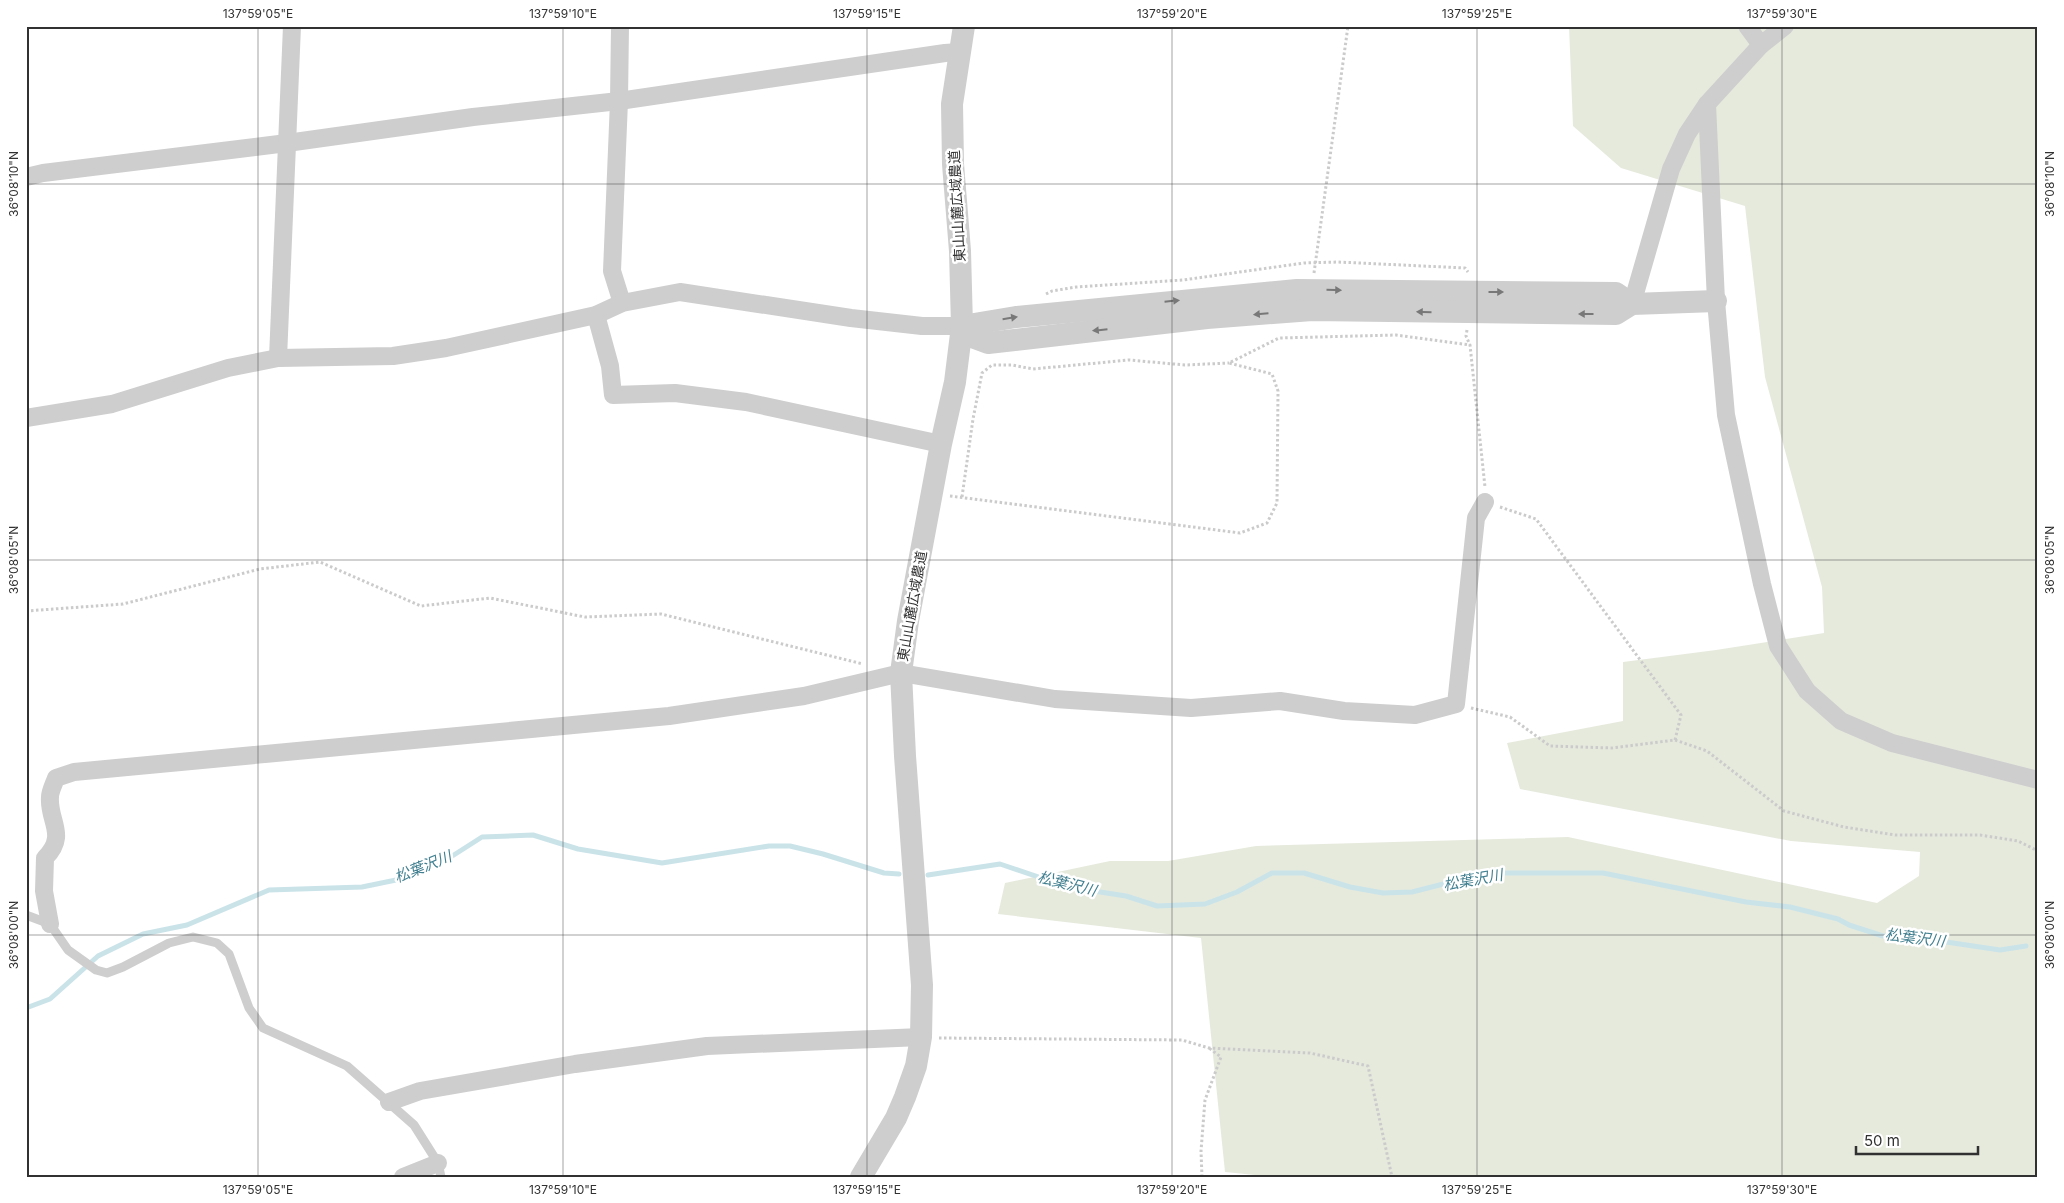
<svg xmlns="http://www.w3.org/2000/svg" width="2064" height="1203" font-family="Inter,'Noto Sans JP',sans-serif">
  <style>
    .green { fill: #e6eadd }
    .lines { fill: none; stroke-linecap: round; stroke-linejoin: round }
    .stream { stroke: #cae3e9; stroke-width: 5 }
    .path { stroke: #cbcbcb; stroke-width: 3; stroke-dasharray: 2.5 2.5; stroke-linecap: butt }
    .service { stroke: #cecece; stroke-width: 9 }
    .minor { stroke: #cecece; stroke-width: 18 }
    .tertiary { stroke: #cecece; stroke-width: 22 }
    .oneway { fill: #787878 }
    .ticks { fill: none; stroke: #313131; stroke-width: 1; stroke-opacity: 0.45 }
    .labels { text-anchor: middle; stroke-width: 5; stroke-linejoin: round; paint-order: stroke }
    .street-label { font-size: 14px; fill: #313131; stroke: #fff }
    .water-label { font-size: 15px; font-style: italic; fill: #417f90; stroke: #fff }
    .neatline { fill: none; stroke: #313131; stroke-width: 2 }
    .ticks-label { font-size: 12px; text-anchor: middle; fill: #313131 }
  </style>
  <rect width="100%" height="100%" fill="#fff"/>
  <!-- green -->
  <polygon class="green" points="1569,26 2038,26 2038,1177 1274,1177 1225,1172 1201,938 998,914 1005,883 1110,861 1168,861 1256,846 1568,837 1877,903 1919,876 1920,852 1791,841 1520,789 1507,743 1623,721 1623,662 1716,650 1824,633 1822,587 1765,377 1745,206 1621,168 1573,126"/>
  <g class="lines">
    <!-- stream -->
    <g class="stream">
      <polyline points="928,875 1000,864 1068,887 1126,896 1157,906 1205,904 1237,892 1272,873 1304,873 1350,887 1383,893 1412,892 1455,881 1505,873 1603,873 1746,902 1790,907 1838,919 1849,925 1883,936 1906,936 2000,950 2026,946"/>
      <polyline points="26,1008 50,999 98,956 143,934 187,925 269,890 362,887 396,880 446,860 482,837 533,835 578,849 662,863 769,846 790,846 823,854 884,873 899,874"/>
    </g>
    <!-- path -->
    <g class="path">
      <polyline points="1314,273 1348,26"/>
      <polyline points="1046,294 1052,291 1076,287 1183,280 1304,263 1338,262 1465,268 1468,272"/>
      <polyline points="1467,330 1466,336 1470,345 1485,487"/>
      <polyline points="950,496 1240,533 1267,523 1277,503 1278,391 1272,374 1229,363 1279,338 1396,335 1470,345"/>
      <polyline points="962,497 973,419 982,373 992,365 1012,365 1033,369 1129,360 1185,365 1229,363"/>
      <polyline points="1500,507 1536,519 1681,715 1675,740"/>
      <polyline points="26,611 123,604 260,569 320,562 421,606 490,598 585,617 661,614 863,664"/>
      <polyline points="1471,708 1510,717 1550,746 1612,748 1675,740 1707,751 1784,811 1844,827 1895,835 1980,835 2018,841 2038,851"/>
      <polyline points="939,1038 1182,1040 1209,1048 1310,1053 1368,1066 1392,1177"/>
      <polyline points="1202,1177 1201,1151 1205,1100 1221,1057 1209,1048"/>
    </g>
    <!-- service -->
    <polyline class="service" points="26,915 50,924 68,950 96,970 107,973 123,967 169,943 193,937 217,943 229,954 249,1008 263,1028 347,1066 414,1125 438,1163 441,1177"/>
    <!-- minor -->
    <g class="minor">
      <polyline points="620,26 619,101 612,271 622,303"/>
      <polyline points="1747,26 1761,45"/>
      <polyline points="1707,104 1716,301 1726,415 1762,584 1778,646 1807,691 1841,721 1892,743 2038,780"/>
      <polyline points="26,177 43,173 287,143 473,117 619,101 945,53 959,52"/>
      <polyline points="1632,304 1671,169 1687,134 1707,104 1761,45 1785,26"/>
      <polyline points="596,315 610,366 613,395 675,393 746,402 941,444"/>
      <polyline points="278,358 292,26"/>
      <polyline points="26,418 112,404 228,368 278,358 393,356 446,348 596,315 622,303 680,292 851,318 922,326 962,326"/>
      <path d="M50,924L44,891L45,858C68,835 48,821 50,797C50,791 54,784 56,778L74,772L669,716L804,696L901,673L1055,699L1191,708L1280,701L1344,711L1415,715L1456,704L1476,518L1485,502"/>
      <polyline points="389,1102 420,1091 575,1064 707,1046 921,1037"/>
      <polyline points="403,1177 438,1163"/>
    </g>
    <!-- tertiary -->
    <g class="tertiary">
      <polyline points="962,326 1016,317 1297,290 1616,293 1632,304"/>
      <polyline points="961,333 988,343 1207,318 1312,310 1616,314 1632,304 1716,301"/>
      <polyline points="861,1177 896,1118 905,1097 916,1066 921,1037 922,985 905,756 901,673 908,621 941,444 955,382 962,326 960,251 953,164 952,104 964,26"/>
    </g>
  </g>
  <!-- one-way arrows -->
  <defs><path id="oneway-solid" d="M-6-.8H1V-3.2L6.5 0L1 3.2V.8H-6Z" transform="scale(1.25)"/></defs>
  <g class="oneway">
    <use href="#oneway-solid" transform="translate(1334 290) rotate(1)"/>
    <use href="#oneway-solid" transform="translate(1496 292)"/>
    <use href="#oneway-solid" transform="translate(1172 301) rotate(-6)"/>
    <use href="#oneway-solid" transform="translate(1424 312) rotate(-179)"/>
    <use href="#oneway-solid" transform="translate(1261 314) rotate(175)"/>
    <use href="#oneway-solid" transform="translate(1586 314) rotate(-180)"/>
    <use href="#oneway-solid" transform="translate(1010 318) rotate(-9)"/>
    <use href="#oneway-solid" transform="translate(1100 330) rotate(174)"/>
  </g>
  <!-- ticks -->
  <path class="ticks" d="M258,26V1177M563,26V1177M867,26V1177M1172,26V1177M1477,26V1177M1782,26V1177M26,184H2038M26,560H2038M26,935H2038"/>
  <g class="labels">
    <!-- street labels -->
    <g class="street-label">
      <text transform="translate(957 206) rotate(-93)" y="5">東山山麓広域農道</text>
      <text transform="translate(912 606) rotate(-80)" y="5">東山山麓広域農道</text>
    </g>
    <!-- water labels -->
    <g class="water-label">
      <text transform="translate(423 867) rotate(-22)" y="5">松葉沢川</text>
      <text transform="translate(1473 880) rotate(-10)" y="5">松葉沢川</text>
      <text transform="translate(1067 884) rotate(14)" y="5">松葉沢川</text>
      <text transform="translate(1915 938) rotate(7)" y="5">松葉沢川</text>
    </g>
  </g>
  <!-- border -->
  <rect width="2064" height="1203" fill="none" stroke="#ffffff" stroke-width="55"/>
  <!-- scale -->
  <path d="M1856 1146v8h122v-8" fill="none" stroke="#313131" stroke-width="2.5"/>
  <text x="1864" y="1146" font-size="15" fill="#313131" stroke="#ffffff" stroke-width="4" paint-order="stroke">50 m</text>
  <rect x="28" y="28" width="2008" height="1148" class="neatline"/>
  <g class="ticks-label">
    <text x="258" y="18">137°59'05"E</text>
    <text x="563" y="18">137°59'10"E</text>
    <text x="867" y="18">137°59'15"E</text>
    <text x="1172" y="18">137°59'20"E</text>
    <text x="1477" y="18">137°59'25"E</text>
    <text x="1782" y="18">137°59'30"E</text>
    <text transform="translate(14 184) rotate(-90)" y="4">36°08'10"N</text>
    <text transform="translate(2050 184) rotate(-90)" y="4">36°08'10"N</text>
    <text transform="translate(14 560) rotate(-90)" y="4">36°08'05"N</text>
    <text transform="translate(2050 560) rotate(-90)" y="4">36°08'05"N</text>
    <text transform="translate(14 935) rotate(-90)" y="4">36°08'00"N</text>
    <text transform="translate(2050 935) rotate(-90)" y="4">36°08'00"N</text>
    <text x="258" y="1194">137°59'05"E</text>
    <text x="563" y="1194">137°59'10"E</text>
    <text x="867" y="1194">137°59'15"E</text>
    <text x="1172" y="1194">137°59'20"E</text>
    <text x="1477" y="1194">137°59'25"E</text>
    <text x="1782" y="1194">137°59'30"E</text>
  </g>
</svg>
